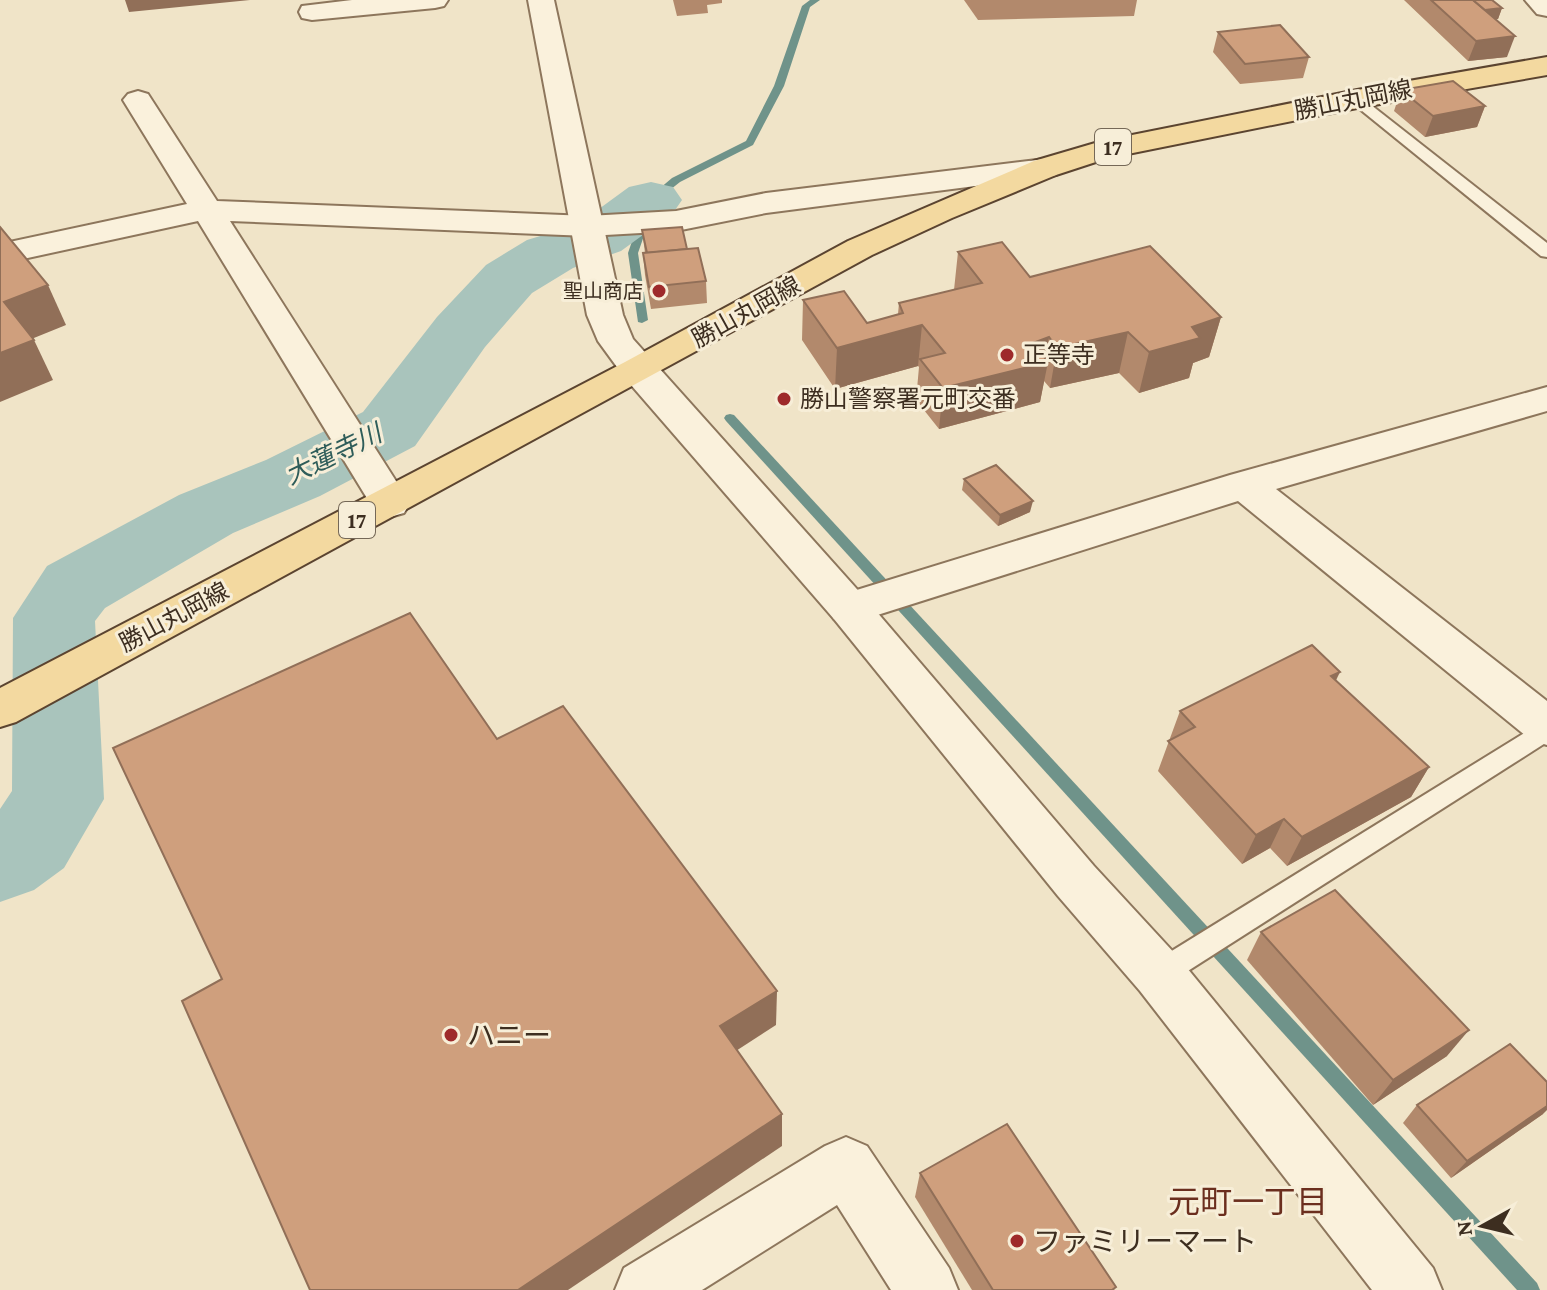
<svg xmlns="http://www.w3.org/2000/svg" width="1547" height="1290" font-family="'Crimson Pro','Noto Sans JP',serif">
  <style>
    .lines { fill: none; stroke-linecap: round; stroke-linejoin: round }
    .stream { fill: #6f938a; fill-rule: evenodd }
    .river { fill: #a9c4bc; fill-rule: evenodd }
    .service-casing { stroke: #8d765c; stroke-width: 4 }
    .minor-casing { stroke: #8d765c; stroke-width: 4 }
    .tertiary-casing { stroke: #8d765c; stroke-width: 4 }
    .primary-casing { stroke: #5b4430; stroke-width: 4 }
    .service { fill: #faf1dc; fill-rule: evenodd }
    .minor { fill: #faf1dc; fill-rule: evenodd }
    .tertiary { fill: #faf1dc; fill-rule: evenodd }
    .primary { fill: #f3d9a0; fill-rule: evenodd }
    .wall { fill: #b2896c }
    .shaded-wall { fill: #916f58 }
    .building { fill: #cf9f7d; stroke: #916f58; stroke-width: 2 }
    .poi-dot { fill: #9e2a2b; stroke: #f7eed8; stroke-width: 3 }
    .labels { text-anchor: middle; stroke-width: 6; stroke-linejoin: round; paint-order: stroke }
    .far-poi-label { font-size: 20px; fill: #3d2e20; stroke: #f7eed8; text-anchor: end }
    .shield { fill: #f7eed8; stroke: #756857; stroke-width: 2 }
    .shield-label { font-size: 22px; font-weight: bold; fill: #3d2e20 }
    .street-label { font-size: 24px; fill: #3d2e20; stroke: #f7eed8 }
    .poi-label { font-size: 24px; fill: #3d2e20; stroke: #f7eed8; text-anchor: start }
    .water-label { font-size: 26px; font-style: italic; fill: #2f5d5a; stroke: #f7eed8 }
    .near-poi-label { font-size: 28px; fill: #3d2e20; stroke: #f7eed8; text-anchor: start }
    .near-neighbourhood-label { font-size: 32px; fill: #6b2e1e; stroke: #f7eed8 }
  </style>
  <rect width="100%" height="100%" fill="#f0e4c8"/>
  <g class="lines">
    <!-- stream -->
    <g class="stream">
      <polygon points="810,0 820,0 810,7 784,86 753,145 680,182 656,201 638,253 648,320 642,323 638,322 628,253 646,200 672,178 746,141 774,86 802,6"/>
      <polygon points="730,414 734,415 1537,1283 1540,1290 1517,1290 726,421 724,418 726,415"/>
    </g>
    <!-- river -->
    <polygon class="river" points="651,182 673,187 682,200 673,213 621,251 573,268 532,293 485,347 415,446 320,496 233,533 105,608 95,621 104,799 64,868 34,890 0,902 0,809 12,791 13,618 47,566 179,495 266,460 363,412 437,317 486,265 527,240 577,225 629,187"/>
    <!-- service casing -->
    <g class="service-casing">
      <g id="service">
        <polygon points="1357,94 1547,243 1547,257 1541,256 1351,102 1349,99"/>
        <polygon points="1547,719 1547,742 1169,983 1159,987 1149,983 1145,974 1149,965"/>
      </g>
    </g>
    <!-- minor casing -->
    <g class="minor-casing">
      <g id="minor">
        <polygon points="352,0 448,0 444,6 435,8 312,20 302,18 299,12 302,6"/>
        <polygon points="1525,0 1547,0 1547,16 1537,14"/>
        <polygon points="138,91 148,94 217,201 588,216 676,211 766,193 1045,159 1056,161 1061,168 1056,175 1045,177 766,213 676,231 588,236 230,221 410,503 404,513 390,517 376,513 198,221 0,264 0,244 187,204 123,100 128,94"/>
        <polygon points="1547,387 1547,411 1276,489 1547,701 1547,745 1531,740 1238,501 849,624 834,619 827,608 834,597 1230,475"/>
        <polygon points="846,1137 867,1146 949,1268 958,1290 891,1290 837,1205 702,1290 615,1290 624,1268 825,1146"/>
      </g>
    </g>
    <!-- tertiary casing -->
    <g class="tertiary-casing">
      <polygon id="tertiary" points="528,0 554,0 623,315 633,339 864,597 1094,866 1178,957 1433,1268 1442,1290 1372,1290 1140,991 1058,896 834,619 625,378 598,341 587,315"/>
    </g>
    <!-- primary casing -->
    <g class="primary-casing">
      <polygon id="primary" points="1547,57 1547,75 1357,108 1108,158 1056,175 952,218 872,255 16,722 0,727 0,688 625,362 848,241 1034,161 1102,141 1357,90"/>
    </g>
    <!-- service -->
    <use href="#service" class="service"/>
    <!-- minor -->
    <use href="#minor" class="minor"/>
    <!-- tertiary -->
    <use href="#tertiary" class="tertiary"/>
    <!-- primary -->
    <use href="#primary" class="primary"/>
  </g>
  <!-- wall -->
  <g class="wall">
    <polygon points="673,0 722,0 722,3 707,5 708,13 677,16"/>
    <polygon points="964,0 1137,0 1134,16 978,20"/>
    <polygon points="1404,0 1492,0 1502,8 1498,19 1495,19 1507,57 1468,61"/>
    <polygon points="1218,32 1309,57 1303,78 1240,84 1213,52"/>
    <polygon points="1401,90 1485,106 1477,127 1425,137 1394,111"/>
    <polygon points="642,230 687,249 706,281 707,303 651,309 645,275 643,253 645,253"/>
    <polygon points="958,252 1030,277 1221,317 1209,357 1193,363 1189,378 1139,393 1119,373 1050,388 1044,381 1040,402 939,429 916,400 919,367 918,366 835,389 802,340 803,300 867,323 898,314 899,303 954,290"/>
    <polygon points="964,479 1030,512 998,526 962,490"/>
    <polygon points="1336,680 1429,767 1411,797 1287,866 1270,848 1242,864 1158,771 1180,711"/>
    <polygon points="1261,932 1447,1056 1373,1105 1247,960"/>
    <polygon points="1417,1105 1543,1114 1451,1178 1403,1123"/>
    <polygon points="920,1173 1115,1290 972,1290 915,1197"/>
  </g>
  <!-- shaded-wall -->
  <g class="shaded-wall">
    <polygon points="125,0 250,0 129,12"/>
    <polygon points="1502,8 1498,19 1478,21 1482,10"/>
    <polygon points="1515,36 1507,57 1468,61 1476,41"/>
    <polygon points="1485,106 1477,127 1425,137 1433,116"/>
    <polygon points="48,285 66,325 24,342 4,302"/>
    <polygon points="1221,317 1209,357 1193,363 1189,378 1139,393 1149,352 1192,327"/>
    <polygon points="922,325 918,366 835,389 837,348"/>
    <polygon points="1128,332 1119,373 1050,388 1057,348"/>
    <polygon points="1049,337 1044,363 1048,362 1040,402 939,429 943,388 1033,343"/>
    <polygon points="34,340 53,380 0,402 0,353"/>
    <polygon points="1033,501 1030,512 998,526 1000,515"/>
    <polygon points="1340,672 1325,703 1331,676"/>
    <polygon points="1429,767 1411,797 1287,866 1302,837"/>
    <polygon points="1284,819 1270,848 1242,864 1256,835"/>
    <polygon points="777,991 776,1025 722,1060 720,1026"/>
    <polygon points="1469,1030 1447,1056 1373,1105 1393,1080"/>
    <polygon points="1547,1106 1547,1110 1543,1114 1451,1178 1467,1161"/>
    <polygon points="782,1114 782,1146 568,1290 518,1290"/>
  </g>
  <!-- building -->
  <g class="building">
    <polygon points="1431,0 1473,0 1515,36 1476,41"/>
    <polygon points="1473,0 1492,0 1502,8 1485,10"/>
    <polygon points="1280,25 1309,57 1245,64 1218,32"/>
    <polygon points="1453,81 1485,106 1433,116 1401,90"/>
    <polygon points="0,227 48,285 4,302 34,340 0,353"/>
    <polygon points="682,227 687,249 647,253 642,230"/>
    <polygon points="1002,242 1030,277 1150,246 1221,317 1192,327 1200,338 1149,352 1128,332 1057,348 1049,337 1033,343 1048,362 943,388 920,359 945,353 922,325 837,348 803,300 844,291 867,323 903,313 899,303 982,283 958,252"/>
    <polygon points="698,248 706,281 649,287 643,253"/>
    <polygon points="996,465 1033,501 1000,515 964,479"/>
    <polygon points="410,613 497,739 563,706 777,991 720,1026 782,1114 518,1290 310,1290 182,1001 222,979 113,748"/>
    <polygon points="1312,645 1340,672 1331,676 1429,767 1302,837 1284,819 1256,835 1168,741 1195,727 1180,711"/>
    <polygon points="1335,890 1469,1030 1393,1080 1261,932"/>
    <polygon points="1510,1044 1547,1082 1547,1106 1467,1161 1417,1105"/>
    <polygon points="1007,1124 1116,1287 1112,1290 993,1290 920,1173"/>
  </g>
  <!-- markers -->
  <g class="poi-dot">
    <circle cx="659" cy="291" r="8"/>
    <circle cx="1007" cy="355" r="8"/>
    <circle cx="784" cy="399" r="8"/>
    <circle cx="451" cy="1035" r="8"/>
    <circle cx="1017" cy="1241" r="8"/>
  </g>
  <g class="labels">
    <!-- far-poi labels -->
    <g class="far-poi-label">
      <text x="643" y="298">聖山商店</text>
    </g>
    <!-- shield labels -->
    <g class="shield">
      <rect x="1095" y="129" width="36" height="36" rx="6"/>
      <rect x="339" y="502" width="36" height="36" rx="6"/>
    </g>
    <g class="shield-label">
      <text x="1113" y="155">17</text>
      <text x="357" y="528">17</text>
    </g>
    <!-- street labels -->
    <g class="street-label">
      <text transform="translate(1353 100) rotate(-11)" y="8">勝山丸岡線</text>
      <text transform="translate(746 312) rotate(-29)" y="8">勝山丸岡線</text>
      <text transform="translate(174 617) rotate(-28)" y="8">勝山丸岡線</text>
    </g>
    <!-- poi labels -->
    <g class="poi-label">
      <text x="1023" y="363">正等寺</text>
      <text x="800" y="407">勝山警察署元町交番</text>
    </g>
    <!-- water labels -->
    <g class="water-label">
      <text transform="translate(333 454) rotate(-26)" y="9">大蓮寺川</text>
    </g>
    <!-- near-poi labels -->
    <g class="near-poi-label">
      <text x="467" y="1045">ハニー</text>
      <text x="1033" y="1251">ファミリーマート</text>
    </g>
    <!-- near-neighbourhood labels -->
    <g class="near-neighbourhood-label">
      <text x="1248" y="1213">元町一丁目</text>
    </g>
  </g>
  <!-- north arrow -->
  <g transform="translate(1483 1226) rotate(262)" stroke="#f7eed8" stroke-width="6" paint-order="stroke">
  <path d="M0-6L14 30L0 20L-14 30Z" fill="#3d2e20"/>
  <text y="-12" font-size="22" font-weight="bold" text-anchor="middle" fill="#3d2e20">N</text>
  </g>
</svg>
